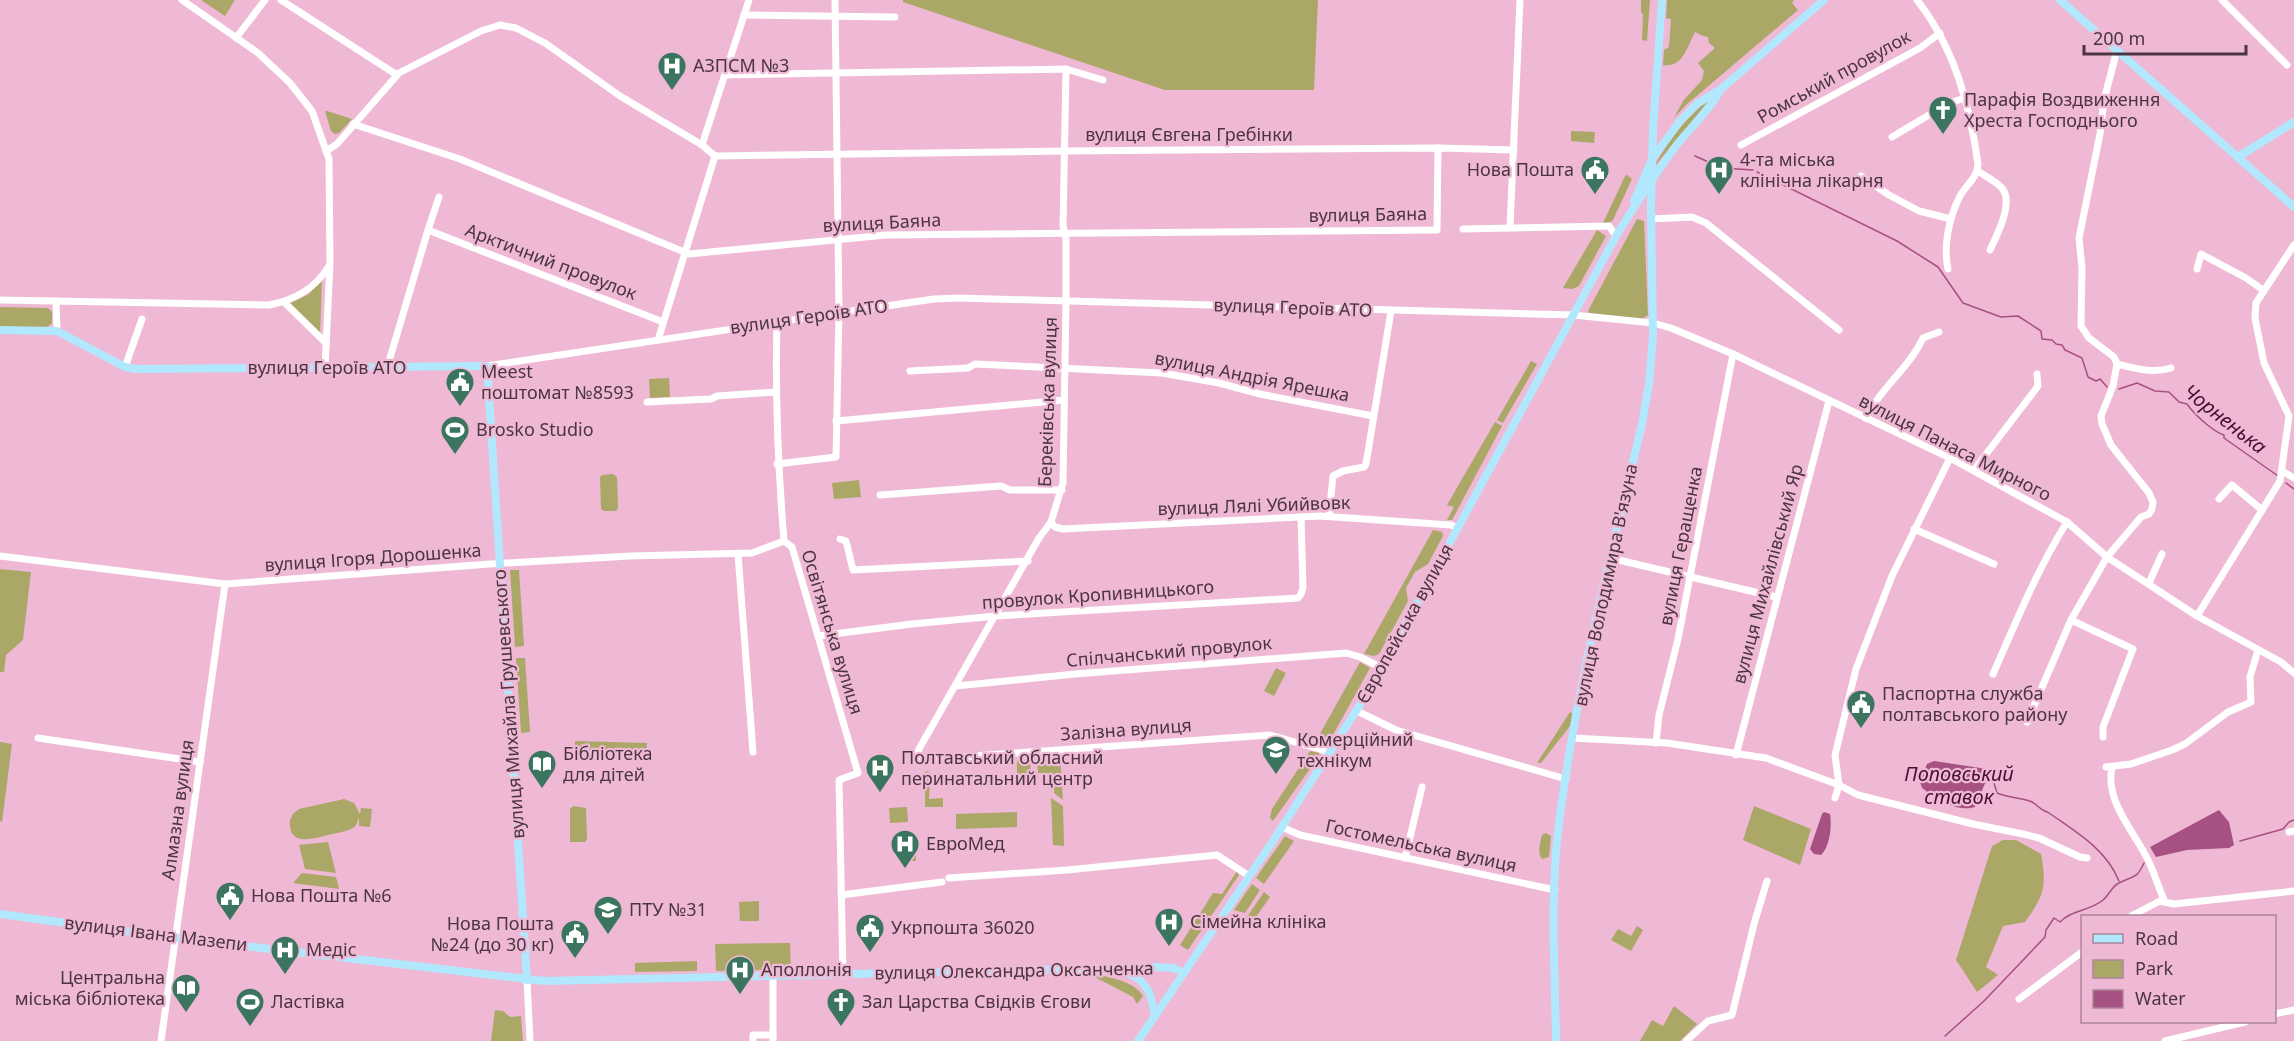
<svg xmlns="http://www.w3.org/2000/svg" width="2294" height="1041" font-family="'Noto Sans',sans-serif">
  <style>
    .green { fill: #aaa767 }
    .water { fill: #a75182 }
    .lines { fill: none; stroke-linecap: round; stroke-linejoin: round }
    .stream { stroke: #a75182; stroke-width: 1.5 }
    .minor { stroke: #fff; stroke-width: 7 }
    .major { stroke: #b2e8fd; stroke-width: 8 }
    .labels { text-anchor: middle; stroke-width: 4.5; stroke-linejoin: round; paint-order: stroke }
    .poi-label { font-size: 18px; fill: #4b3540; stroke: #efb8d4; text-anchor: start }
    .street-label { font-size: 18px; fill: #4b3540; stroke: #efb8d4 }
    .water-label { font-size: 20px; font-style: italic; fill: #470f32; stroke: #efb8d4 }
  </style>
  <rect width="100%" height="100%" fill="#efb8d4"/>
  <!-- green -->
  <g class="green">
    <polygon points="201,0 235,0 225,16"/>
    <polygon points="903,0 1318,0 1314,90 1165,90 903,2"/>
    <polygon points="1641,0 1650,0 1647,41 1642,40 1643,14 1641,13"/>
    <path d="M1667,0H1794L1792,3L1798,10L1686,105L1674,118L1683,101L1702,80L1704,71L1698,63L1715,48L1709,43L1708,37L1703,36L1695,32C1687,47 1683,68 1663,65L1664,50L1669,47L1671,19L1666,18Z"/>
    <path d="M1713,96L1654,167C1668,140 1688,115 1713,96Z"/>
    <polygon points="325,111 327,111 352,119 339,133 335,134 331,131"/>
    <polygon points="1571,131 1595,132 1594,143 1571,141"/>
    <polygon points="1627,175 1632,179 1631,181 1613,220 1609,223 1603,223 1625,176"/>
    <polygon points="1637,219 1644,221 1648,315 1642,319 1589,313 1588,311"/>
    <polygon points="1597,230 1606,236 1579,286 1572,289 1563,288"/>
    <polygon points="322,279 320,338 287,305 309,294"/>
    <polygon points="0,307 48,308 52,312 52,323 47,327 0,327"/>
    <polygon points="1531,361 1537,364 1503,423 1497,420"/>
    <polygon points="669,378 670,397 650,398 649,379"/>
    <polygon points="1495,422 1502,426 1452,520 1447,520 1454,507 1447,505"/>
    <polygon points="613,474 617,477 618,508 616,511 604,511 601,509 600,477 602,475"/>
    <polygon points="859,480 861,497 834,499 832,483"/>
    <polygon points="1433,530 1442,532 1443,536 1428,564 1415,572 1406,588 1408,601 1379,654 1374,656 1364,654"/>
    <polygon points="0,569 31,572 23,640 6,655 4,672 0,672"/>
    <polygon points="510,570 519,570 524,646 515,647"/>
    <polygon points="516,658 525,658 530,732 521,733"/>
    <polygon points="1360,662 1370,668 1329,742 1325,744 1316,741"/>
    <polygon points="1276,668 1286,673 1274,696 1264,691"/>
    <polygon points="1570,712 1573,714 1570,726 1541,763 1537,763"/>
    <polygon points="575,741 647,743 646,753 575,752"/>
    <polygon points="0,742 12,744 2,822 0,821"/>
    <polygon points="1310,751 1319,753 1319,756 1273,821 1270,818 1272,809"/>
    <polygon points="1060,754 1063,800 1054,793 1053,773 1038,773 1037,761 1053,760"/>
    <polygon points="1030,760 1031,778 1028,781 1017,782 1017,761"/>
    <polygon points="926,771 930,773 929,799 943,798 943,807 925,807 925,773"/>
    <polygon points="1051,798 1063,806 1064,846 1053,845"/>
    <path d="M344,799L354,803L360,814L361,808L372,809L370,827L359,826V818C357,823 356,827 351,829C344,832 335,833 328,835C312,839 288,847 290,820L293,814L299,809Z"/>
    <polygon points="573,806 586,808 587,839 585,842 570,842 570,809"/>
    <polygon points="1754,806 1811,829 1800,865 1743,840"/>
    <polygon points="907,807 908,822 890,823 889,808"/>
    <polygon points="1017,812 1017,827 956,829 956,814"/>
    <path d="M1546,833L1551,836L1549,857L1542,859C1537,853 1540,843 1542,835Z"/>
    <polygon points="1285,836 1294,841 1264,884 1256,878"/>
    <polygon points="915,837 916,861 903,861 902,838"/>
    <path d="M2003,840H2016L2041,854C2047,886 2044,896 2025,922L2003,926L1986,967L1998,975L1977,992L1956,960L1992,846Z"/>
    <polygon points="328,842 336,873 305,869 299,845"/>
    <polygon points="1237,871 1239,875 1188,950 1180,945 1213,893 1222,894"/>
    <polygon points="302,873 336,877 339,889 293,883"/>
    <polygon points="1252,884 1260,890 1245,913 1234,910"/>
    <polygon points="1264,892 1270,897 1251,924 1245,920"/>
    <polygon points="759,901 759,921 740,921 739,902"/>
    <polygon points="1637,926 1643,930 1631,951 1611,940 1618,929 1631,936"/>
    <polygon points="790,943 791,969 716,971 715,944"/>
    <polygon points="697,961 697,971 635,972 635,963"/>
    <path d="M1087,973C1104,976 1134,980 1143,996L1137,1004L1133,997Z"/>
    <polygon points="1674,1006 1697,1024 1680,1041 1640,1041 1652,1020 1663,1026"/>
    <polygon points="495,1010 503,1011 510,1017 521,1016 523,1041 491,1041"/>
  </g>
  <!-- water -->
  <g class="water">
    <path d="M1934,761L1987,769L1989,774L1975,807C1957,813 1935,798 1922,788L1920,782L1927,764Z"/>
    <polygon points="2219,810 2229,822 2234,845 2229,848 2187,850 2156,857 2150,847"/>
    <path d="M1824,812L1830,814C1832,826 1830,846 1821,855L1814,854L1810,849L1822,814Z"/>
  </g>
  <g class="lines">
    <!-- stream -->
    <g class="stream">
      <polyline points="1695,156 1722,168 1753,170"/>
      <polyline points="1757,172 1897,241 1938,267 1963,303 2001,317 2018,316 2041,331 2042,339 2052,340 2056,344 2062,345 2065,350 2082,358 2088,377 2096,381 2100,379 2107,387"/>
      <path d="M2119,389L2137,383L2155,391L2169,392L2179,402L2187,404C2194,414 2212,431 2224,435V438L2278,476"/>
      <polyline points="2286,483 2294,489"/>
      <path d="M1994,783L1997,793C2009,798 2024,798 2032,802C2039,806 2038,809 2049,813C2076,832 2106,849 2119,881"/>
      <polyline points="2240,841 2283,829 2289,822 2294,820"/>
      <path d="M1945,1036L1984,1001L2045,937L2046,930L2054,918L2060,922C2071,910 2090,911 2103,900C2109,895 2112,886 2119,883C2134,875 2136,880 2144,863"/>
    </g>
    <!-- minor -->
    <g class="minor">
      <polyline points="182,0 258,53 290,83 312,111 329,159 330,263 325,368"/>
      <polyline points="281,0 397,75"/>
      <path d="M1917,0C1954,47 1970,105 1978,164C1978,177 1966,185 1960,196C1949,217 1943,246 1948,269"/>
      <polyline points="2222,0 2287,65"/>
      <polyline points="744,15 895,17"/>
      <polyline points="236,38 265,0"/>
      <path d="M2117,50L2104,100L2100,134L2079,238L2082,268L2081,326L2089,338L2114,357L2117,364C2135,368 2153,374 2171,368"/>
      <polyline points="1066,69 1063,226 1066,238 1066,303 1063,483 1051,522 1039,538 919,749 917,757 921,759 931,759 1270,735 1323,750 1329,754"/>
      <polyline points="725,75 1066,69 1103,80"/>
      <polyline points="353,124 460,159 689,254 886,235 1437,230 1438,148"/>
      <polyline points="1892,137 1949,103 1965,98"/>
      <polyline points="702,145 749,0"/>
      <polyline points="1741,145 1920,48 1940,33"/>
      <polyline points="326,151 337,144 399,73 481,31 500,25 516,28 545,43 620,96 702,145 715,156"/>
      <polyline points="715,156 1065,151 1438,148 1514,150"/>
      <path d="M1978,171C1985,176 1995,181 2001,187C2015,201 1997,235 1990,250"/>
      <polyline points="1861,176 1889,195 1919,211 1951,219"/>
      <polyline points="1651,219 1692,217 1706,223 1839,330"/>
      <polyline points="1510,227 1520,0"/>
      <polyline points="1463,229 1609,226 1616,236"/>
      <polyline points="428,230 439,197"/>
      <polyline points="2197,269 2201,254 2246,278 2263,290"/>
      <path d="M0,300L269,305C295,300 315,289 329,266"/>
      <polyline points="56,301 57,331"/>
      <polyline points="284,302 326,343"/>
      <path d="M777,322C775,395 778,467 784,541L792,547L858,773L839,780L843,975"/>
      <polyline points="658,340 715,156"/>
      <polyline points="487,366 838,313 934,299 959,298 1573,315 1653,323 1671,328 1733,354 1952,459 2067,522 2107,557 2197,616 2281,662 2294,673"/>
      <polyline points="125,367 142,319"/>
      <polyline points="387,368 428,230 663,322"/>
      <polyline points="910,371 968,368 975,364 1162,373 1219,383 1260,394 1373,416"/>
      <polyline points="647,402 711,399 717,396 775,392"/>
      <path d="M1865,418C1881,388 1909,368 1923,338L1939,332"/>
      <polyline points="836,421 1064,400"/>
      <polyline points="777,464 836,457 839,311 835,0"/>
      <polyline points="1974,470 2038,386 2037,374"/>
      <polyline points="2282,471 2294,478"/>
      <polyline points="880,495 1001,486 1010,490 1062,490"/>
      <polyline points="2219,499 2232,485 2262,510"/>
      <polyline points="1329,516 1333,476 1343,471 1364,467 1366,464 1391,311"/>
      <polyline points="1051,522 1055,527 1063,529 1320,516 1451,525 1458,528"/>
      <polyline points="1914,529 1994,564"/>
      <polyline points="840,539 846,541 853,570 1028,561"/>
      <polyline points="738,554 753,752"/>
      <polyline points="0,556 225,584 490,564 630,556 752,553 784,541"/>
      <polyline points="1610,558 1776,597"/>
      <polyline points="2149,583 2162,554"/>
      <polyline points="2197,616 2280,481 2289,416 2264,363 2255,318 2256,303 2294,245"/>
      <polyline points="2071,620 2133,649 2103,727 2103,737"/>
      <polyline points="818,636 912,624 996,616 1298,598 1301,594 1303,588 1301,517"/>
      <path d="M1993,674C2016,622 2037,570 2067,522"/>
      <polyline points="956,686 1075,674 1346,653 1360,657 1382,668"/>
      <polyline points="1357,711 1396,730 1566,779"/>
      <polyline points="2027,722 2071,620 2107,557 2141,517 2149,514 2152,509 2153,502 2149,493 2111,445 2102,424 2101,416 2113,386 2117,364"/>
      <polyline points="38,738 200,762"/>
      <polyline points="1573,738 1667,743 1766,758 1839,785 1858,795 1973,824 2023,834 2039,838 2080,857 2087,858"/>
      <polyline points="1656,743 1659,715 1678,639 1733,354"/>
      <polyline points="1736,755 1829,401"/>
      <polyline points="2106,767 2131,764 2172,750 2185,744 2228,712 2251,702 2250,677 2258,650"/>
      <path d="M2112,767C2104,802 2136,833 2149,862C2155,875 2159,889 2165,902"/>
      <polyline points="1835,798 1839,785 1835,755 1856,669 1892,576 1950,458"/>
      <polyline points="1282,827 1300,835 1555,890"/>
      <polyline points="2289,832 2294,831"/>
      <polyline points="1405,858 1422,787"/>
      <polyline points="949,878 1067,870 1217,855 1249,876"/>
      <polyline points="841,895 942,882"/>
      <polyline points="2131,916 2160,901 2174,904 2294,891"/>
      <polyline points="527,980 530,1041"/>
      <polyline points="2019,999 2082,952"/>
      <polyline points="2274,1014 2294,1010"/>
      <polyline points="161,1041 225,584"/>
      <polyline points="753,1041 753,1035 773,1035"/>
      <polyline points="773,1041 773,977"/>
      <polyline points="1686,1041 1708,1021 1732,1015 1754,924 1767,881"/>
      <polyline points="2165,1041 2245,1022"/>
    </g>
    <!-- major -->
    <g class="major">
      <polyline points="2060,0 2294,207"/>
      <polyline points="2238,157 2294,122"/>
      <polyline points="1634,201 1652,159 1680,121 1698,103 1721,89 1824,0"/>
      <polyline points="0,330 57,331 125,367 136,369 487,366 527,980"/>
      <polyline points="0,914 176,938 544,981 1156,967 1174,968 1184,973"/>
      <path d="M1118,970C1145,977 1151,990 1155,1016"/>
      <path d="M1138,1041L1271,844L1372,686L1616,236C1635,205 1654,176 1675,147C1690,128 1709,111 1721,89"/>
      <path d="M1556,1041C1555,972 1550,901 1558,832C1574,695 1610,559 1642,424L1649,384L1653,335L1651,208L1653,129L1662,0"/>
    </g>
  </g>
  <!-- icons -->
  <defs>
    <g id="hospital-pin" transform="scale(1.5)"><path d="M0 17L-7.5 6A9.5 9.5 0 1 1 7.5 6Z" fill="#3b755f" stroke="#efb8d4"/><path d="M-5-5h3v3.5h4V-5h3V5h-3V1.5h-4V5h-3Z" fill="#fff"/></g>
    <g id="church-pin" transform="scale(1.5)"><path d="M0 17L-7.5 6A9.5 9.5 0 1 1 7.5 6Z" fill="#3b755f" stroke="#efb8d4"/><path d="M-1.2-6h2.4v3.5h3.3v2.4h-3.3V6h-2.4V-.1h-3.3v-2.4h3.3Z" fill="#fff"/></g>
    <g id="civic-pin" transform="scale(1.5)"><path d="M0 17L-7.5 6A9.5 9.5 0 1 1 7.5 6Z" fill="#3b755f" stroke="#efb8d4"/><path d="M-.6-6.5H3V-4.5H.6V-3L4-1V1h2V6H-6V1h2V-1L-.6-3ZM-1.2 2.5V6h2.4V2.5Z" fill="#fff"/></g>
    <g id="stadium-pin" transform="scale(1.5)"><path d="M0 17L-7.5 6A9.5 9.5 0 1 1 7.5 6Z" fill="#3b755f" stroke="#efb8d4"/><path d="M0-5a6.5 5 0 1 0 0 10a6.5 5 0 1 0 0-10ZM-3.5-1.8h7v3.6h-7Z" fill="#fff"/></g>
    <g id="university-pin" transform="scale(1.5)"><path d="M0 17L-7.5 6A9.5 9.5 0 1 1 7.5 6Z" fill="#3b755f" stroke="#efb8d4"/><path d="M0-5L7-2L0 1L-7-2ZM-4 1L0 2.5L4 1V4Q0 6-4 4Z" fill="#fff"/></g>
    <g id="library-pin" transform="scale(1.5)"><path d="M0 17L-7.5 6A9.5 9.5 0 1 1 7.5 6Z" fill="#3b755f" stroke="#efb8d4"/><path d="M-6-4Q-3-5.5-.7-3.5V5Q-3 3-6 4ZM6-4Q3-5.5 .7-3.5V5Q3 3 6 4Z" fill="#fff"/></g>
  </defs>
  <g fill-rule="evenodd">
    <use href="#hospital-pin" x="672" y="66"/>
    <use href="#church-pin" x="1943" y="110"/>
    <use href="#civic-pin" x="1595" y="170"/>
    <use href="#hospital-pin" x="1719" y="170"/>
    <use href="#civic-pin" x="460" y="382"/>
    <use href="#stadium-pin" x="455" y="430"/>
    <use href="#civic-pin" x="1861" y="704"/>
    <use href="#university-pin" x="1276" y="750"/>
    <use href="#library-pin" x="542" y="764"/>
    <use href="#hospital-pin" x="880" y="768"/>
    <use href="#hospital-pin" x="905" y="844"/>
    <use href="#civic-pin" x="230" y="896"/>
    <use href="#university-pin" x="608" y="910"/>
    <use href="#hospital-pin" x="1169" y="922"/>
    <use href="#civic-pin" x="870" y="928"/>
    <use href="#civic-pin" x="575" y="934"/>
    <use href="#hospital-pin" x="285" y="950"/>
    <use href="#hospital-pin" x="740" y="970"/>
    <use href="#library-pin" x="186" y="988"/>
    <use href="#stadium-pin" x="250" y="1002"/>
    <use href="#church-pin" x="841" y="1002"/>
  </g>
  <g class="labels">
    <!-- poi labels -->
    <g class="poi-label">
      <text x="693" y="72">АЗПСМ №3</text>
      <text x="1964" y="106">Парафія Воздвиження<tspan x="1964" dy="21">Хреста Господнього</tspan></text>
      <text x="1740" y="166">4-та міська<tspan x="1740" dy="21">клінічна лікарня</tspan></text>
      <text x="1574" y="176" text-anchor="end">Нова Пошта</text>
      <text x="481" y="378">Meest<tspan x="481" dy="21">поштомат №8593</tspan></text>
      <text x="476" y="436">Brosko Studio</text>
      <text x="1882" y="700">Паспортна служба<tspan x="1882" dy="21">полтавського району</tspan></text>
      <text x="1297" y="746">Комерційний<tspan x="1297" dy="21">технікум</tspan></text>
      <text x="563" y="760">Бібліотека<tspan x="563" dy="21">для дітей</tspan></text>
      <text x="901" y="764">Полтавський обласний<tspan x="901" dy="21">перинатальний центр</tspan></text>
      <text x="926" y="850">ЕвроМед</text>
      <text x="251" y="902">Нова Пошта №6</text>
      <text x="629" y="916">ПТУ №31</text>
      <text x="1190" y="928">Сімейна клініка</text>
      <text x="554" y="930" text-anchor="end">Нова Пошта<tspan x="554" dy="21">№24 (до 30 кг)</tspan></text>
      <text x="891" y="934">Укрпошта 36020</text>
      <text x="306" y="956">Медіс</text>
      <text x="761" y="976">Аполлонія</text>
      <text x="165" y="984" text-anchor="end">Центральна<tspan x="165" dy="21">міська бібліотека</tspan></text>
      <text x="271" y="1008">Ластівка</text>
      <text x="862" y="1008">Зал Царства Cвідків Єгови</text>
    </g>
    <!-- street labels -->
    <g class="street-label">
      <text transform="translate(1834 77) rotate(-29)" y="6">Ромський провулок</text>
      <text x="1189" y="141">вулиця Євгена Гребінки</text>
      <text transform="translate(1368 215) rotate(-1)" y="6">вулиця Баяна</text>
      <text transform="translate(882 223) rotate(-3)" y="6">вулиця Баяна</text>
      <text transform="translate(551 262) rotate(21)" y="6">Арктичний провулок</text>
      <text transform="translate(1293 308) rotate(2)" y="6">вулиця Героїв АТО</text>
      <text transform="translate(809 317) rotate(-8)" y="6">вулиця Героїв АТО</text>
      <text x="327" y="374">вулиця Героїв АТО</text>
      <text transform="translate(1252 377) rotate(11)" y="6">вулиця Андрія Ярешка</text>
      <text transform="translate(1048 402) rotate(-88)" y="6">Береківська вулиця</text>
      <text transform="translate(1955 448) rotate(27)" y="6">вулиця Панаса Мирного</text>
      <text transform="translate(1254 506) rotate(-2)" y="6">вулиця Лялі Убийвовк</text>
      <text transform="translate(1681 546) rotate(-79)" y="6">вулиця Геращенка</text>
      <text transform="translate(373 558) rotate(-4)" y="6">вулиця Ігоря Дорошенка</text>
      <text transform="translate(1768 574) rotate(-75)" y="6">вулиця Михайлівський Яр</text>
      <text transform="translate(1606 585) rotate(-78)" y="6">вулиця Володимира В'язуна</text>
      <text transform="translate(1098 595) rotate(-4)" y="6">провулок Кропивницького</text>
      <text transform="translate(1405 624) rotate(-61)" y="6">Європейська вулиця</text>
      <text transform="translate(832 632) rotate(73)" y="6">Освітянська вулиця</text>
      <text transform="translate(1169 652) rotate(-5)" y="6">Спілчанський провулок</text>
      <text transform="translate(509 704) rotate(-94)" y="6">вулиця Михайла Грушевського</text>
      <text transform="translate(1126 730) rotate(-4)" y="6">Залізна вулиця</text>
      <text transform="translate(178 810) rotate(-82)" y="6">Алмазна вулиця</text>
      <text transform="translate(1421 846) rotate(12)" y="6">Гостомельська вулиця</text>
      <text transform="translate(156 934) rotate(7)" y="6">вулиця Івана Мазепи</text>
      <text transform="translate(1014 971) rotate(-1)" y="6">вулиця Олександра Оксанченка</text>
    </g>
    <!-- water labels -->
    <g class="water-label">
      <text transform="translate(2225 419) rotate(38)" y="7">Чорненька</text>
      <text x="1959" y="781">Поповський<tspan x="1959" dy="23">ставок</tspan></text>
    </g>
  </g>
  <!-- legend -->
  <rect x="2081" y="915" width="195" height="108" fill="#efb8d4" stroke="#ad8499" stroke-width="1.5"/>
  <rect x="2093" y="934" width="30" height="9" fill="#b2e8fd" stroke="#ad8499" stroke-width="1.5"/>
  <text x="2135" y="945" font-size="18" fill="#4b3540">Road</text>
  <rect x="2093" y="960" width="30" height="18" fill="#aaa767" stroke="#ad8499" stroke-width="1.5"/>
  <text x="2135" y="975" font-size="18" fill="#4b3540">Park</text>
  <rect x="2093" y="990" width="30" height="18" fill="#a75182" stroke="#ad8499" stroke-width="1.5"/>
  <text x="2135" y="1005" font-size="18" fill="#4b3540">Water</text>
  <!-- scale -->
  <path d="M2084 45v9h162v-9" fill="none" stroke="#4b3540" stroke-width="3"/>
  <text x="2093" y="45" font-size="18" fill="#4b3540" stroke="#efb8d4" stroke-width="4.5" paint-order="stroke">200 m</text>
</svg>
